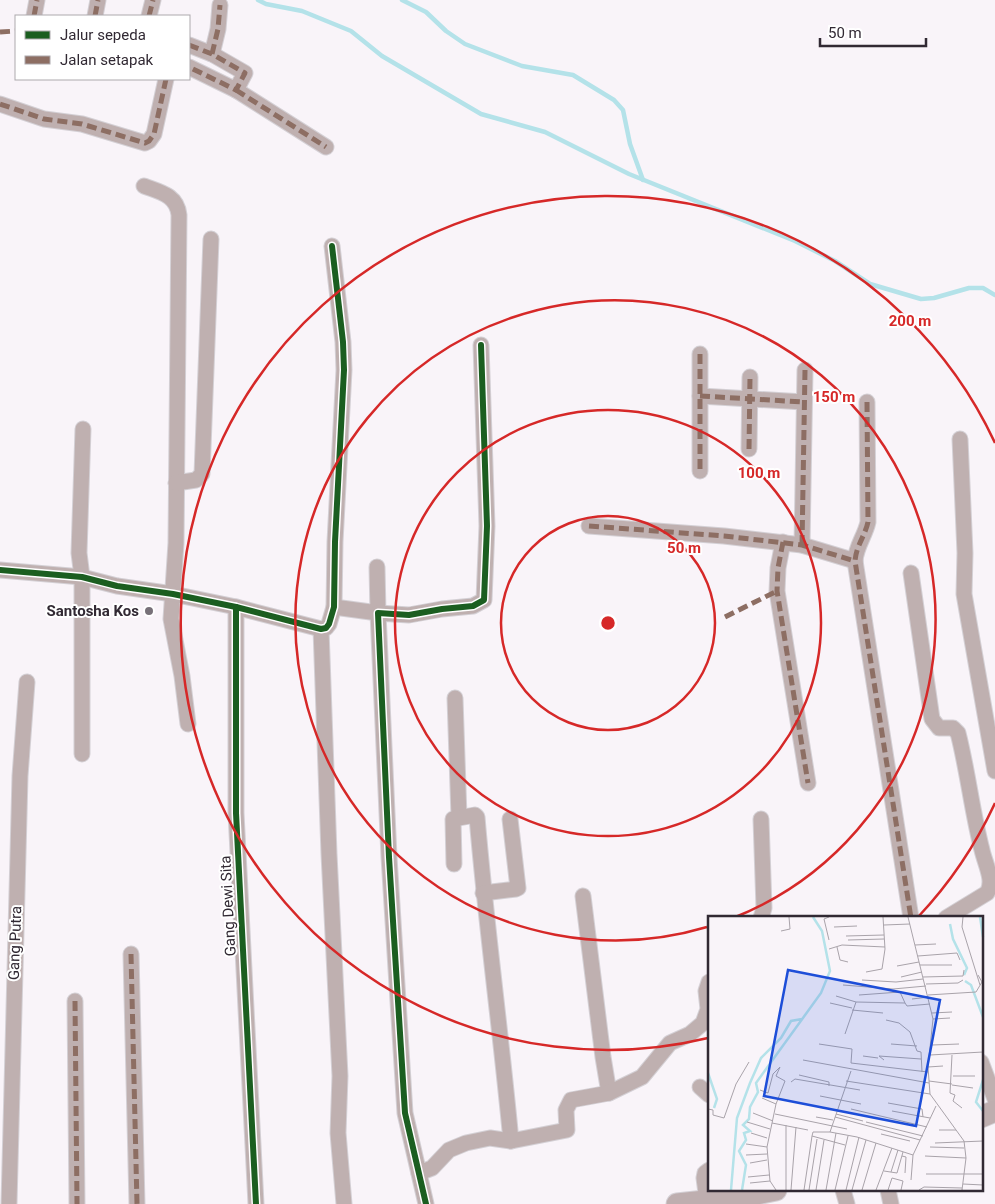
<svg xmlns="http://www.w3.org/2000/svg" width="995" height="1204" font-family="Roboto,sans-serif">
  <style>
    .lines { fill: none; stroke-linecap: round; stroke-linejoin: round }
    .stream { stroke: #b4e2e9; stroke-width: 4.5 }
    .street-casing { stroke: #d4d0d5; stroke-width: 17 }
    .secondary-casing { stroke: #d4d0d5; stroke-width: 23 }
    .street { stroke: #bfb0b0; stroke-width: 15 }
    .secondary { stroke: #beaeaf; stroke-width: 21 }
    .quiet { stroke: #8d6e63; stroke-width: 5; stroke-dasharray: 10 5; stroke-linecap: butt }
    .cycleway-casing { stroke: #fff; stroke-width: 9 }
    .cycleway { stroke: #1b5e20; stroke-width: 6 }
    .ring { fill: none; stroke: #d62828; stroke-width: 2.5 }
    .poi-dot { fill: #777078; stroke: #fff; stroke-width: 2 }
    .labels { text-anchor: middle; stroke-width: 4; stroke-linejoin: round; paint-order: stroke }
    .poi-label { font-size: 15px; font-weight: bold; fill: #312933; stroke: #fff; text-anchor: end }
    .street-label { font-size: 15px; fill: #312933; stroke: #fff }
    .inset-river { fill: none; stroke: #b4e2e9; stroke-width: 2.5 }
    .inset-road { fill: none; stroke: #a9a3aa; stroke-width: 1 }
    .view { fill: #1d4ed8; fill-opacity: 0.15; stroke: #1d4ed8; stroke-width: 2.5 }
    .inset-edge { fill: none; stroke: #312933; stroke-width: 2.5 }
    .centre { fill: #d62828; stroke: #fff; stroke-width: 2.5 }
    .ring-label { font-size: 15px; text-anchor: middle; font-weight: bold; fill: #d62828; stroke: #fff; stroke-width: 4; stroke-linejoin: round; paint-order: stroke }
  </style>
  <rect width="100%" height="100%" fill="#f9f4f9"/>
  <g class="lines">
    <!-- stream -->
    <g class="stream">
      <polyline points="258,0 266,4 302,11 351,31 382,56 481,114 545,132 629,174 795,241 835,261 870,284 921,299 934,298 969,288 983,288 995,295"/>
      <polyline points="402,0 426,12 446,31 465,44 522,66 573,75 614,100 623,110 630,144 643,180"/>
    </g>
    <!-- street casing -->
    <g class="street-casing">
      <g id="street">
        <polyline points="34,16 37,0"/>
        <polyline points="95,16 98,0"/>
        <polyline points="149,16 153,0"/>
        <polyline points="189,45 212,54 245,73 236,90 189,67"/>
        <polyline points="212,54 218,29 220,5"/>
        <polyline points="236,90 326,147"/>
        <polyline points="0,104 44,119 82,124 145,143 149,141 154,134 166,79"/>
        <path d="M144,186C160,192 177,195 179,215L176,543L171,619L182,676L188,724"/>
        <polyline points="700,354 700,471"/>
        <polyline points="700,396 804,402"/>
        <path d="M867,402L868,522C865,536 856,546 855,561L911,918"/>
        <polyline points="960,439 965,553 964,594 995,771"/>
        <polyline points="749,449 750,377"/>
        <polyline points="176,483 196,480 202,474 211,239"/>
        <polyline points="589,526 724,536 802,545 855,561"/>
        <polyline points="783,542 778,568 777,591 808,783"/>
        <polyline points="802,545 805,370"/>
        <polyline points="0,570 82,577 117,586 173,594 236,607 321,629 326,628 329,624 334,607 335,542 344,370 343,342 332,246"/>
        <path d="M911,573L932,719L939,728H953L958,733C968,772 972,812 982,850C985,864 995,881 987,893L946,918"/>
        <polyline points="236,607 236,813 256,1204"/>
        <polyline points="334,607 378,613 377,567"/>
        <polyline points="321,629 329,854 340,1076 338,1133 344,1204"/>
        <polyline points="455,698 459,817"/>
        <polyline points="82,754 82,577 79,553 83,429"/>
        <polyline points="761,819 764,908 761,918"/>
        <path d="M454,864L453,819L475,815L477,817C486,925 501,1033 511,1141"/>
        <polyline points="483,893 516,889 518,888 510,819"/>
        <polyline points="583,896 603,1057 609,1093"/>
        <polyline points="131,954 137,1204"/>
        <polyline points="75,1001 77,1204"/>
        <polyline points="981,1062 995,1099"/>
        <polyline points="700,1087 709,1095"/>
        <polyline points="419,1173 432,1168 449,1150 466,1143 490,1138 511,1141 567,1130 566,1110 571,1100 609,1093 642,1077 670,1043 690,1034 703,1023 708,1009 706,991 709,982"/>
        <polyline points="843,1190 847,1204"/>
        <polyline points="888,1190 891,1204"/>
        <polyline points="707,1201 704,1178 705,1173 709,1170"/>
        <polyline points="9,1204 20,776 27,682"/>
        <polyline points="426,1204 405,1113 389,857 378,613 409,615 442,609 473,606 484,600 487,526 481,345"/>
      </g>
    </g>
    <!-- secondary casing -->
    <g class="secondary-casing">
      <g id="secondary">
        <polyline points="981,1117 995,1111"/>
        <polyline points="677,1204 742,1197 776,1190"/>
      </g>
    </g>
    <!-- street -->
    <use href="#street" class="street"/>
    <!-- secondary -->
    <use href="#secondary" class="secondary"/>
    <!-- quiet -->
    <g class="quiet">
      <polyline points="34,16 37,0"/>
      <polyline points="95,16 98,0"/>
      <polyline points="149,16 153,0"/>
      <polyline points="0,32 16,31"/>
      <polyline points="189,45 212,54 245,73 236,90 189,67"/>
      <polyline points="212,54 218,29 220,5"/>
      <polyline points="236,90 326,147"/>
      <polyline points="0,104 44,119 82,124 145,143 149,141 154,134 166,79"/>
      <polyline points="700,354 700,471"/>
      <polyline points="700,396 804,402"/>
      <path d="M867,402L868,522C865,536 856,546 855,561L911,918"/>
      <polyline points="749,449 750,377"/>
      <polyline points="589,526 724,536 802,545 855,561"/>
      <polyline points="783,542 778,568 777,591 808,783"/>
      <polyline points="802,545 805,370"/>
      <polyline points="725,617 777,591"/>
      <polyline points="131,954 137,1204"/>
      <polyline points="75,1001 77,1204"/>
    </g>
    <!-- cycleway casing -->
    <g class="cycleway-casing">
      <g id="cycleway">
        <polyline points="0,570 82,577 117,586 173,594 236,607 321,629 326,628 329,624 334,607 335,542 344,370 343,342 332,246"/>
        <polyline points="236,607 236,813 256,1204"/>
        <polyline points="426,1204 405,1113 389,857 378,613 409,615 442,609 473,606 484,600 487,526 481,345"/>
      </g>
    </g>
    <!-- cycleway -->
    <use href="#cycleway" class="cycleway"/>
  </g>
  <!-- distance rings -->
  <g class="ring">
    <circle cx="608" cy="623" r="107"/>
    <circle cx="608" cy="623" r="213"/>
    <path d="M707 927A320 320 0 1 1 733 918"/>
    <path d="M995 803A427 427 0 0 1 918 917M708 1038A427 427 0 1 1 995 443"/>
  </g>
  <!-- markers -->
  <circle class="poi-dot" cx="149" cy="611" r="5"/>
  <g class="labels">
    <!-- poi labels -->
    <g class="poi-label">
      <text x="139" y="616">Santosha Kos</text>
    </g>
    <!-- street labels -->
    <g class="street-label">
      <text transform="translate(228 906) rotate(-93)" y="5">Gang Dewi Sita</text>
      <text transform="translate(15 943) rotate(-88)" y="5">Gang Putra</text>
    </g>
  </g>
  <!-- overview -->
  <g transform="translate(708 916)">
    <rect width="275" height="275" fill="#f9f4f9"/>
    <path class="inset-river" d="M272,1L275,21M242,8L245,23L259,52L256,59M257,65L263,69L275,101M0,157L9,183L6,192M275,164L268,186L275,195M23,274L29,202L42,167L53,142L73,122L83,105L94,103M34,274L38,249L31,235L38,224L36,217L42,215L35,209L41,203L42,191L50,176L48,167L113,77L122,55L114,15L105,1"/>
    <path class="inset-road" d="M121,1L116,3L121,24M200,1L225,103L220,151L222,178L256,225L258,242L254,274M255,1L254,11L272,69M176,9L202,8M126,11L149,10M73,15L82,13L81,1M138,20L176,19M140,24L176,23M207,29L228,28M129,31L132,44L140,46M121,33L134,29L177,31M210,40L249,37L252,44M212,49H244M189,50L211,46M158,56L174,53L177,33L175,1M193,61L214,56M215,61L255,60L256,54M154,64L188,66L215,63M218,68L250,67L255,64M135,69L185,73L218,70M151,79L192,76L197,87M220,79L268,76L274,66L270,59M128,80L148,86L197,87L199,90L222,88M204,83L221,81M122,87L144,92M144,94L175,97M224,97L244,96M225,103L242,102M178,104L191,107L202,116L209,135L213,136L214,156M137,118L148,86M111,128L144,133L143,147L220,156M183,128L209,130M224,129L251,128M222,139L275,136M244,139L242,177L247,179L245,185L254,192M155,140L170,142M95,144L221,167M176,144L171,140L213,143M220,151L235,150M143,155L122,216L149,221L205,239L228,190M91,159L121,166V170M245,160H267M138,165L222,178M221,165L244,168M83,166L87,163L152,174M244,169L265,172M52,174L60,177L65,158L72,151L68,160L77,165L68,188M112,180L153,188M54,182L68,188L59,231L62,265L68,274M180,187L214,193L215,201M0,193L5,194V199L16,202L28,168L41,146M143,193L219,211M184,195L222,202M45,197L65,205M67,198L139,213M128,198L155,205M108,201L125,204M127,201L212,224M39,206L62,213M158,206L215,220M64,207L100,214M78,209V274M231,214H248M43,217L59,222M173,218L202,225M104,220L105,216H122M227,227L275,225M38,228L59,231M222,231L256,232M38,239L59,238M194,240L198,241L197,257M217,240L258,242M42,247L59,244M176,255L189,257L195,236M183,256L190,234M218,258H275M40,261L61,259M203,264L205,239M42,267L62,265M255,268L275,269M83,274L88,211M96,274L104,220L137,229M101,274L109,223M108,274L116,224M118,274L128,217M127,274L140,220M138,274L151,221M144,274L158,224M154,274L168,227M168,274L184,232M180,274L184,262L195,265L193,274M211,274L216,271L254,272"/>
    <path class="view" d="M80,54L232,84L208,210L56,180Z"/>
    <rect width="275" height="275" class="inset-edge"/>
  </g>
  <circle cx="608" cy="623" r="8" class="centre"/>
  <g class="ring-label">
    <text x="910" y="326">200 m</text>
    <text x="834" y="402">150 m</text>
    <text x="759" y="478">100 m</text>
    <text x="684" y="553">50 m</text>
  </g>
  <!-- legend -->
  <rect x="15" y="15" width="175" height="65" fill="#ffffff" stroke="#ada9ad"/>
  <rect x="25" y="31" width="25" height="8" fill="#1b5e20" stroke="#ada9ad"/>
  <text x="60" y="40" font-size="15" fill="#312933">Jalur sepeda</text>
  <rect x="25" y="56" width="25" height="8" fill="#8d6e63" stroke="#ada9ad"/>
  <text x="60" y="65" font-size="15" fill="#312933">Jalan setapak</text>
  <!-- scale -->
  <path d="M820 38v8h106v-8" fill="none" stroke="#312933" stroke-width="2.5"/>
  <text x="828" y="38" font-size="15" fill="#312933" stroke="#ffffff" stroke-width="4" paint-order="stroke">50 m</text>
</svg>
